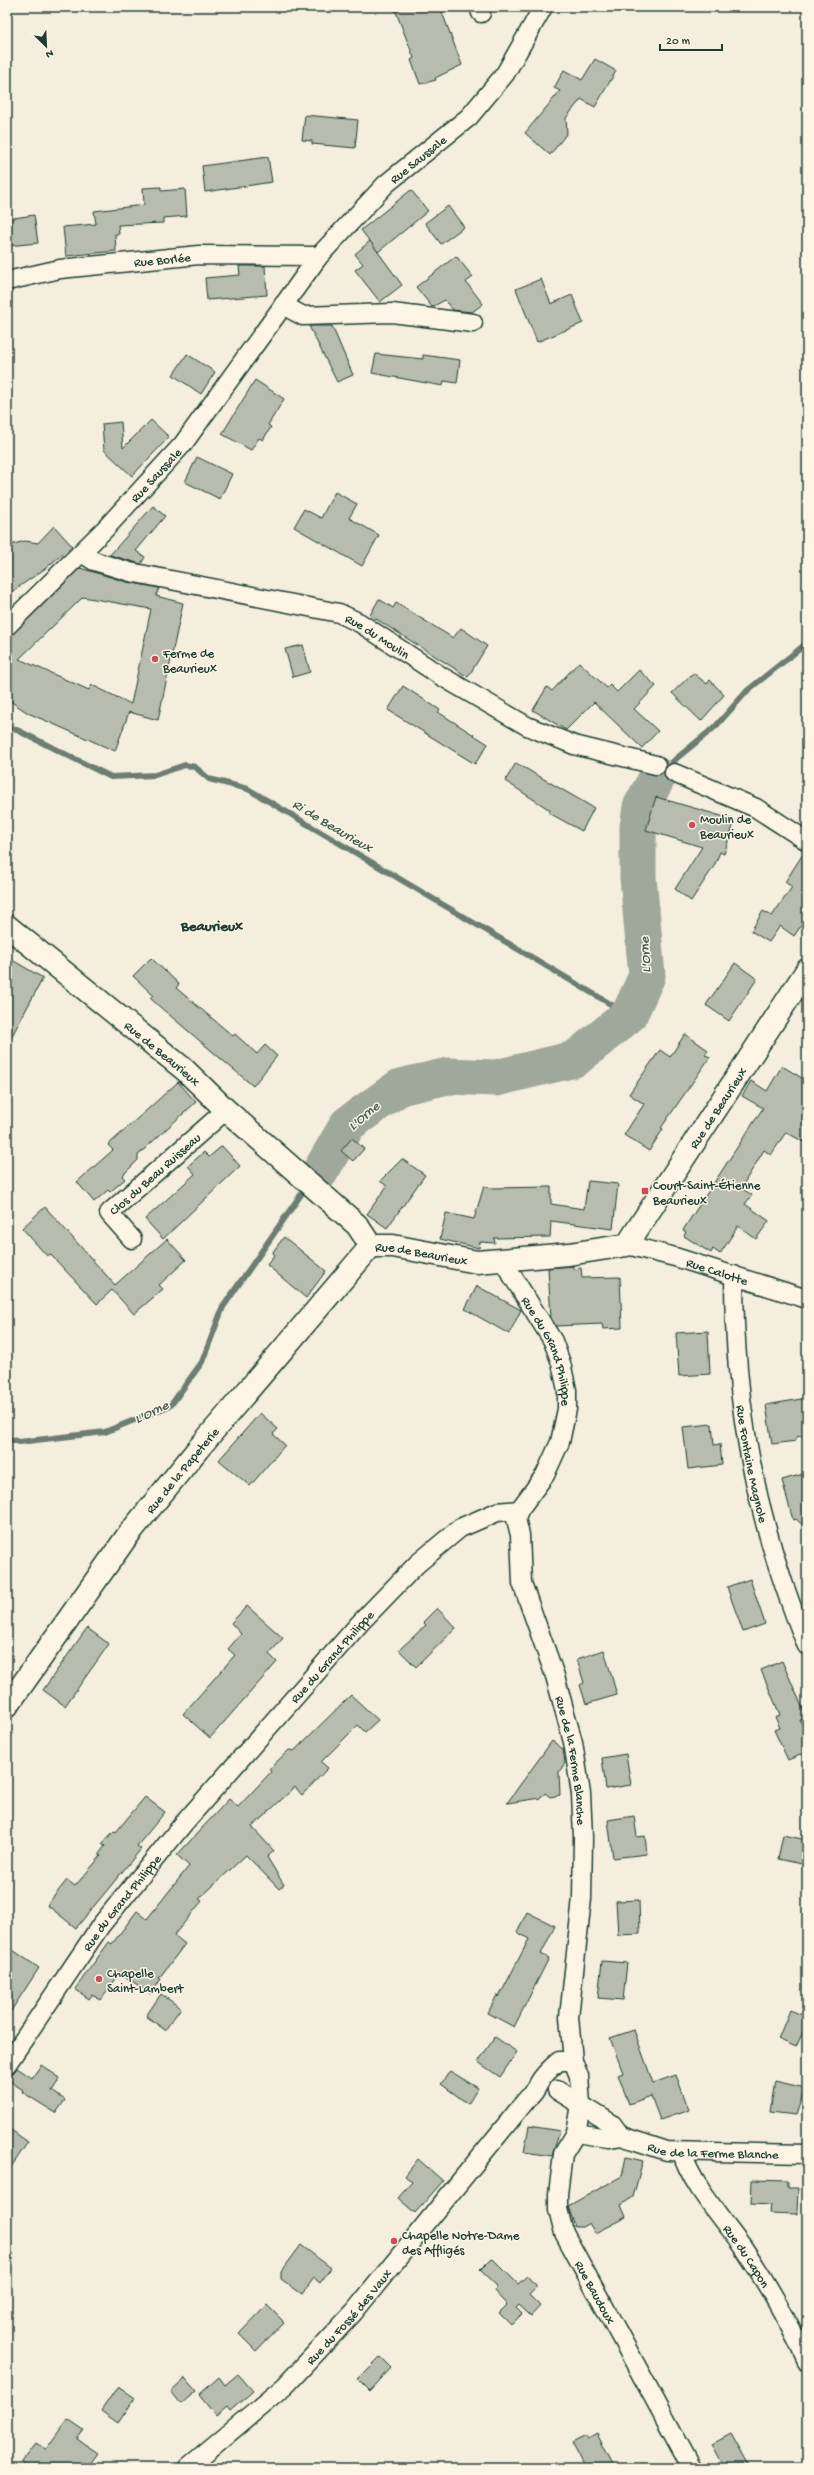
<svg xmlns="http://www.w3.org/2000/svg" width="814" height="2475" font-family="'Gochi Hand',sans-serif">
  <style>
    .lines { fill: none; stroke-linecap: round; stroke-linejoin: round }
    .stream { stroke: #6c7d72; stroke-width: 6 }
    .river { stroke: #a0a89b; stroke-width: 37 }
    .building { fill: #b8bcae; stroke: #1f3d34; fill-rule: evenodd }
    .minor-casing { stroke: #1f3d34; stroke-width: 21 }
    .tertiary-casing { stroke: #1f3d34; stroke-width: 25 }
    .minor { stroke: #fcf5e5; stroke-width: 18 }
    .tertiary { stroke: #fcf5e5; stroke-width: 22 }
    .poi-dot { fill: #d1495b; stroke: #fcf5e5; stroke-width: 1.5 }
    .labels { text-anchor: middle; stroke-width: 3; stroke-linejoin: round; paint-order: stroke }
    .street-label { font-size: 13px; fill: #1f3d34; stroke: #fcf5e5 }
    .poi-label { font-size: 13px; fill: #1f3d34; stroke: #fcf5e5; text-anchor: start }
    .water-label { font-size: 14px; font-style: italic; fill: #465d53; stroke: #fcf5e5 }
    .quarter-label { font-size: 15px; font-weight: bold; fill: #1f3d34; stroke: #fcf5e5 }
  </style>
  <rect width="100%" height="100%" fill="#f3eede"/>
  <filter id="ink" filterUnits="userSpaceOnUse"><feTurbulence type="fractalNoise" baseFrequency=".025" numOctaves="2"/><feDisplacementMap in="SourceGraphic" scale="8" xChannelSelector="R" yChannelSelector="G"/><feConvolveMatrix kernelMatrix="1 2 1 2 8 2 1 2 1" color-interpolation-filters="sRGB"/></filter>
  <g filter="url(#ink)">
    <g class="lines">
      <!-- stream -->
      <g class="stream">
        <polyline points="7,725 111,777 155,775 185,765 195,767 209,779 248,789 629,1015"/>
        <polyline points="658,776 677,758 716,726 748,690 807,643"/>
        <polyline points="7,1438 19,1442 105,1432 171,1405 202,1362 223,1307 302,1193"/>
      </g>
      <!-- river -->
      <polyline class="river" points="320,1172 348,1124 400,1087 448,1076 496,1078 575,1059 629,1015 647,976 638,877 638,827 641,807 658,776"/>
    </g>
    <!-- building -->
    <g class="building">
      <polygon points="394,7 440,7 462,65 435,78 436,80 420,84 411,60 414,58"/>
      <polygon points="595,59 616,71 595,107 581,99 566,118 567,133 550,155 525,133 560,91 554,88 564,70 582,80"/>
      <polygon points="305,115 358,120 355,148 312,144 312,141 302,140"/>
      <polygon points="268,157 272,182 205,192 202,166"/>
      <polygon points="161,187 161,191 185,189 187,216 163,218 163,223 118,225 119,234 115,234 116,251 66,256 63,227 96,224 94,211 144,205 143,188"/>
      <polygon points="411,190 428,211 378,252 361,230"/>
      <polygon points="448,206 464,227 441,244 425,223"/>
      <polygon points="34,215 38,243 7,246 7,219"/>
      <polygon points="370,241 402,285 380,302 355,270 363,264 355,254"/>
      <polygon points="456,256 473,277 466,282 483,304 472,312 453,310 445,300 432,307 416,287"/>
      <polygon points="239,266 265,266 267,295 207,300 205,278 240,275"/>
      <polygon points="541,279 551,304 572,295 583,323 537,342 516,289"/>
      <polygon points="309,326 332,326 353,375 337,382"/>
      <polygon points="187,354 215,372 201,394 173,375"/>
      <polygon points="376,354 423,359 423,355 460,360 457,383 444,381 443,386 372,373"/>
      <polygon points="255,380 284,399 268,425 271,427 263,440 259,438 251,450 222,434"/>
      <polygon points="151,420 169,437 132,476 104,450 102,424 121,422 123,448"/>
      <polygon points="197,457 232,474 220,499 185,482"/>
      <polygon points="335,492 357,504 349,518 379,535 362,566 294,527 304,509 321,518"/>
      <polygon points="153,506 165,516 136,551 145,557 141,564 110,555"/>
      <polygon points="54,526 72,546 46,568 7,595 7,546 25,541 38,543"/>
      <path d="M80,568L127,582L159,588L156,596L183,603L158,720L129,712L115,751L28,713L7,699V637L14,633ZM83,597L151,609L131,704L92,685L89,690L19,659Z"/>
      <polygon points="379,599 393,608 396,603 453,638 461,628 487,646 468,677 370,615"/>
      <polygon points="303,645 310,672 293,677 285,649"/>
      <polygon points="579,662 607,688 610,685 617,692 639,670 656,686 634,709 658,731 642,748 594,702 566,730 533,710 547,687 552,691"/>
      <polygon points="693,673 707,684 710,680 724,695 701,721 672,693"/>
      <polygon points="403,686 440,710 438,712 488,744 475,764 388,710"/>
      <polygon points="516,763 594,808 582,831 549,813 550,810 505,781"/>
      <polygon points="656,797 735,820 724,854 720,852 714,866 691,901 675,889 702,847 646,830"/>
      <polygon points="805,851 807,917 794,936 780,926 769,942 751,931 763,911 772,916 792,887 785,882"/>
      <polygon points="7,957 43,978 7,1045"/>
      <polygon points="151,958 179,984 176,988 233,1036 235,1034 257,1054 265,1045 277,1056 253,1086 160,1007 150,998 153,995 133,976"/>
      <polygon points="735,963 757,979 729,1021 706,1005"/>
      <polygon points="685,1034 708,1050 705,1055 710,1057 661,1128 663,1129 649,1151 624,1135 644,1104 629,1094 660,1050 670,1057"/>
      <polygon points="782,1066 807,1081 807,1144 786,1132 771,1155 764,1150 741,1188 752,1195 745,1204 769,1221 756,1239 738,1226 720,1254 713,1249 711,1253 684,1236 686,1232 683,1230 763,1108 742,1096 751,1081 767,1091"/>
      <polygon points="178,1082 196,1102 138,1155 138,1160 122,1176 125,1179 110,1192 108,1190 94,1202 77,1182 113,1150 108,1145"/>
      <polygon points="352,1138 364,1149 353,1161 341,1151"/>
      <polygon points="222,1146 240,1166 163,1239 145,1219 195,1174 188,1166 204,1152 209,1157"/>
      <polygon points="402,1159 425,1175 387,1228 367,1214 387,1186 380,1181"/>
      <polygon points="588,1181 618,1184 613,1229 551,1221 550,1237 494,1238 495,1243 480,1242 479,1248 440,1239 446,1213 474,1219 484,1186 491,1188 551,1187 551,1204 584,1209"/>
      <polygon points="45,1207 115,1285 167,1239 186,1260 159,1285 163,1289 134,1314 112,1290 97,1304 50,1254 47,1256 22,1228"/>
      <polygon points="284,1237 326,1271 306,1298 267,1265 274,1255 272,1253"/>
      <polygon points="573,1266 573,1269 581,1268 582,1278 620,1277 622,1328 603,1329 602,1324 556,1326 551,1318 548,1268"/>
      <polygon points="477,1286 521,1310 509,1334 465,1309"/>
      <polygon points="708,1331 710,1374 679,1376 676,1333"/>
      <polygon points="807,1398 807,1435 796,1437 796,1441 772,1444 766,1405"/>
      <polygon points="260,1413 278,1429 273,1434 285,1445 250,1486 219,1460"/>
      <polygon points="712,1424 714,1445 720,1444 722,1465 688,1469 683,1427"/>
      <polygon points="807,1473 807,1529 796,1519 793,1520 782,1480"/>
      <polygon points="750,1579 765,1624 743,1632 727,1587"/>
      <polygon points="247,1606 283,1638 269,1654 277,1662 210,1738 183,1714 235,1655 228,1649 241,1634 231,1623"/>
      <polygon points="437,1608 456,1628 416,1667 399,1650 426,1625 423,1622"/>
      <polygon points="87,1628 109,1644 65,1706 43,1690"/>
      <polygon points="604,1650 617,1695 586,1704 580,1685 584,1683 577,1659"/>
      <polygon points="782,1661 807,1718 800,1720 807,1737 807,1752 788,1760 774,1730 780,1728 775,1717 780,1715 761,1670"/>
      <polygon points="351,1695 378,1720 365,1732 358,1725 321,1762 328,1768 302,1795 295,1787 252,1827 274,1851 267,1857 284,1885 279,1889 246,1855 199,1899 202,1901 174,1935 185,1944 159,1978 161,1979 151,1994 120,1973 101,2000 92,1995 89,1999 75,1989 109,1942 112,1944 137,1911 147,1919 189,1866 177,1855 229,1799 238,1807 271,1772 269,1769 289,1750 294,1751"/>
      <polygon points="552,1741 563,1749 565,1763 559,1772 560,1795 550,1797 545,1793 541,1798 507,1803"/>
      <polygon points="626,1754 631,1785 606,1789 602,1758"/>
      <polygon points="145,1797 165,1812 137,1846 141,1849 76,1928 47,1905 67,1880 75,1886 101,1856 99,1854 105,1846 102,1844 114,1831 116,1832"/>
      <polygon points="634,1816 637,1837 645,1836 647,1854 613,1858 608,1820"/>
      <polygon points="783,1835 807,1840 807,1865 778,1859"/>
      <polygon points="639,1900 640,1934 618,1935 616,1901"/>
      <polygon points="527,1912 555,1926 541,1954 549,1958 514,2027 488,2013 497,1995 499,1997 529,1939 517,1932"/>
      <polygon points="7,1946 39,1968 7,2017"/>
      <polygon points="602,1961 627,1963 623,2000 598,1998"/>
      <polygon points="161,1994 181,2008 165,2030 146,2016"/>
      <polygon points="790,2010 807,2017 807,2023 796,2047 778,2039"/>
      <polygon points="634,2030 653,2083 676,2075 689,2110 660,2120 651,2096 629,2104 618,2075 623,2073 610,2038"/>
      <polygon points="495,2037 517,2052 500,2077 478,2062"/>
      <polygon points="41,2065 60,2078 52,2091 65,2100 56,2113 22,2092 23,2090 8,2080 17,2068 32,2078"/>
      <polygon points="450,2071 478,2088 468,2104 441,2084"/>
      <polygon points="775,2081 805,2088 796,2115 770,2112"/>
      <polygon points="529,2126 560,2131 552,2156 524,2152"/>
      <polygon points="7,2127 28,2142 7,2173"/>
      <polygon points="626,2157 643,2161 633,2197 621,2205 626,2217 595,2233 589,2223 582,2227 575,2227 568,2206 622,2176"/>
      <polygon points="418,2159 443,2181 415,2213 398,2198 412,2182 405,2176"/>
      <polygon points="752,2180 788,2181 788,2188 798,2188 797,2214 769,2213 770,2205 751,2204"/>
      <polygon points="301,2245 331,2268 320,2283 314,2278 302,2294 281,2279 281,2272"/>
      <polygon points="492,2258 518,2284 527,2276 537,2287 529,2295 540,2306 531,2316 519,2305 516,2308 522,2314 511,2325 499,2313 507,2305 494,2291 497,2286 480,2270"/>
      <polygon points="267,2305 284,2322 256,2351 239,2334"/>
      <polygon points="380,2357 391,2368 370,2391 358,2379"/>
      <polygon points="238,2374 253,2391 230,2411 227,2407 216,2416 199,2395 219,2377 225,2385"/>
      <polygon points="185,2378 196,2391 181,2404 171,2391"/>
      <polygon points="118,2386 135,2398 118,2423 101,2411"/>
      <polygon points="68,2419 84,2430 77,2439 98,2453 87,2468 31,2468 22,2461 35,2444 46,2449"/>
      <polygon points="597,2434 615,2468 585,2468 572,2443 586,2436 588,2439"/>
      <polygon points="731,2434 750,2468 725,2468 712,2444"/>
    </g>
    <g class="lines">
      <!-- minor casing -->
      <g class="minor-casing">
        <g id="minor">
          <polyline points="479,7 481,13"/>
          <path id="s1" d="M7,281L60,269L199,255L319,256"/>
          <polyline points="283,305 303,316 392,313 473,323"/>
          <path id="s2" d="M82,553L94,561L130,572L339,613L360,623L441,676L527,726L574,745L656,765"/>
          <path id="s3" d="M7,626L106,528L183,444L319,256L386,184L469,117L505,74L543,7"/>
          <polyline points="674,773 756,808 807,841"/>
          <path id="s4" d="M132,1239L109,1213L226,1110"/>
          <path id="s5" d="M627,1245L675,1257L807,1299"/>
          <path id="s6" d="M503,1261L553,1341L561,1363L567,1390V1409L560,1442L545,1475L519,1510L516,1519L520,1535L522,1583L555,1676L573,1742L581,1794L583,1837L582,1898L569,2017L573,2061L579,2076L581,2105L576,2133L563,2154L558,2194V2209L564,2233L692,2468"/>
          <path id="s7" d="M734,1275C734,1409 756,1522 807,1646"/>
          <path id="s8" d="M7,2064L101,1925L184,1823L360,1623L417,1564L460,1528L497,1512L519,1510"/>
          <path id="s9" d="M557,2090L612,2124L621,2136L667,2151L807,2154"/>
          <polyline points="576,2133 608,2138 621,2136"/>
          <path id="s10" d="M682,2152C689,2181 724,2221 742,2246C767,2283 789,2321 807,2362"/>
          <path id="s11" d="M187,2468L285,2386L354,2312L528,2098C535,2093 535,2090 539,2083C543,2075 552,2067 559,2061H573"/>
        </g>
      </g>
      <!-- tertiary casing -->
      <g class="tertiary-casing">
        <g id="tertiary">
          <path id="s12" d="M7,926L185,1070L226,1110L357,1225L371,1246"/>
          <path id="s13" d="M371,1246H393L477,1262L569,1254L627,1245L807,970"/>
          <path id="s14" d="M7,1706L128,1535L198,1449L371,1246"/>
        </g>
      </g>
      <!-- minor -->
      <use href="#minor" class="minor"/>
      <!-- tertiary -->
      <use href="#tertiary" class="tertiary"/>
    </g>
  </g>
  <!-- markers -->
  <g class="poi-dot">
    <circle cx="155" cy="659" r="4"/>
    <circle cx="692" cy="825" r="4"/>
    <rect x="641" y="1187" width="8" height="8" rx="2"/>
    <circle cx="99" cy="1979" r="4"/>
    <circle cx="394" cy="2241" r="4"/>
  </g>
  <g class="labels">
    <!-- street labels -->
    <g class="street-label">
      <text dy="5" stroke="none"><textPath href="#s3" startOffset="624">Rue Saussale</textPath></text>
      <text dy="5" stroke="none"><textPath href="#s1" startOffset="157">Rue Borlée</textPath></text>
      <text dy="5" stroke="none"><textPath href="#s3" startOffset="212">Rue Saussale</textPath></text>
      <text dy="5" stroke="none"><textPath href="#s2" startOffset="310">Rue du Moulin</textPath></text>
      <text dy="5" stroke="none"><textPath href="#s12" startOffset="201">Rue de Beaurieux</textPath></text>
      <text dy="5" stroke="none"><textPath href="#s13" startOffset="423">Rue de Beaurieux</textPath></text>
      <text dy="5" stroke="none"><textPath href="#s4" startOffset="95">Clos du Beau Ruisseau</textPath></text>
      <text dy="5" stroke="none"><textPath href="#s13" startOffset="51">Rue de Beaurieux</textPath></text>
      <text dy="5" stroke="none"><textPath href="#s5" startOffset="94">Rue Calotte</textPath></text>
      <text dy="5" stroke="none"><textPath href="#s6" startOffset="102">Rue du Grand Philippe</textPath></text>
      <text dy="5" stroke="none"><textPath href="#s7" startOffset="190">Rue Fontaine Magnole</textPath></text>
      <text dy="5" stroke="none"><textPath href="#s14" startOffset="294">Rue de la Papeterie</textPath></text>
      <text dy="5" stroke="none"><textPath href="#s8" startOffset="522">Rue du Grand Philippe</textPath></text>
      <text dy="5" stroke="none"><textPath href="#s6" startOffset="537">Rue de la Ferme Blanche</textPath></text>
      <text dy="5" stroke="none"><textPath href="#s8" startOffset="198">Rue du Grand Philippe</textPath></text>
      <text dy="5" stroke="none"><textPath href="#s9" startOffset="174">Rue de la Ferme Blanche</textPath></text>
      <text dy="5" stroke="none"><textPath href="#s10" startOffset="123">Rue du Capon</textPath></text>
      <text dy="5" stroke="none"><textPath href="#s6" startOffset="1085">Rue Baudoux</textPath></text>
      <text dy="5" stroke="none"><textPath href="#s11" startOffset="222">Rue du Fossé des Vaux</textPath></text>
    </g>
    <!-- poi labels -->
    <g class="poi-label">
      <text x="163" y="657">Ferme de<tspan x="163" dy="15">Beaurieux</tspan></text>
      <text x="700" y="823">Moulin de<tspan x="700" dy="15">Beaurieux</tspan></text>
      <text x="653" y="1189">Court-Saint-Étienne<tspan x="653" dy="15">Beaurieux</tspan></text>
      <text x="107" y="1977">Chapelle<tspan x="107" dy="15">Saint-Lambert</tspan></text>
      <text x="402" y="2239">Chapelle Notre-Dame<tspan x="402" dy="15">des Affligés</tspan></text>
    </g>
    <!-- water labels -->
    <g class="water-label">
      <text transform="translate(333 825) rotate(31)" y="5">Ri de Beaurieux</text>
      <text transform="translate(644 955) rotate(-93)" y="5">L'Orne</text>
      <text transform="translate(363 1115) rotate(-40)" y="5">L'Orne</text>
      <text transform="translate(151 1411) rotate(-26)" y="5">L'Orne</text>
    </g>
    <!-- quarter labels -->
    <g class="quarter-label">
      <text x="212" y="930">Beaurieux</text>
    </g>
  </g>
  <!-- margin -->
  <rect width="814" height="2475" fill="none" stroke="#fcf5e5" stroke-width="24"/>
  <rect x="12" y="12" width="790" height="2451" fill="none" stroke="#1f3d34" stroke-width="1.5" filter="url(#ink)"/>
  <!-- north arrow -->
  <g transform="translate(46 46) rotate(156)" stroke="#fcf5e5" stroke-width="3" paint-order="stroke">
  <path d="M0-3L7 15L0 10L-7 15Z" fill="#1f3d34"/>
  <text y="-6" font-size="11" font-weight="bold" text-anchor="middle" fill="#1f3d34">N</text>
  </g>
  <!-- scale -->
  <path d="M660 44v6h62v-6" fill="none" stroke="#1f3d34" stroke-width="2"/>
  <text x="666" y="44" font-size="12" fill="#1f3d34" stroke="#fcf5e5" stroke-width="3" paint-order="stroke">20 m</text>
</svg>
